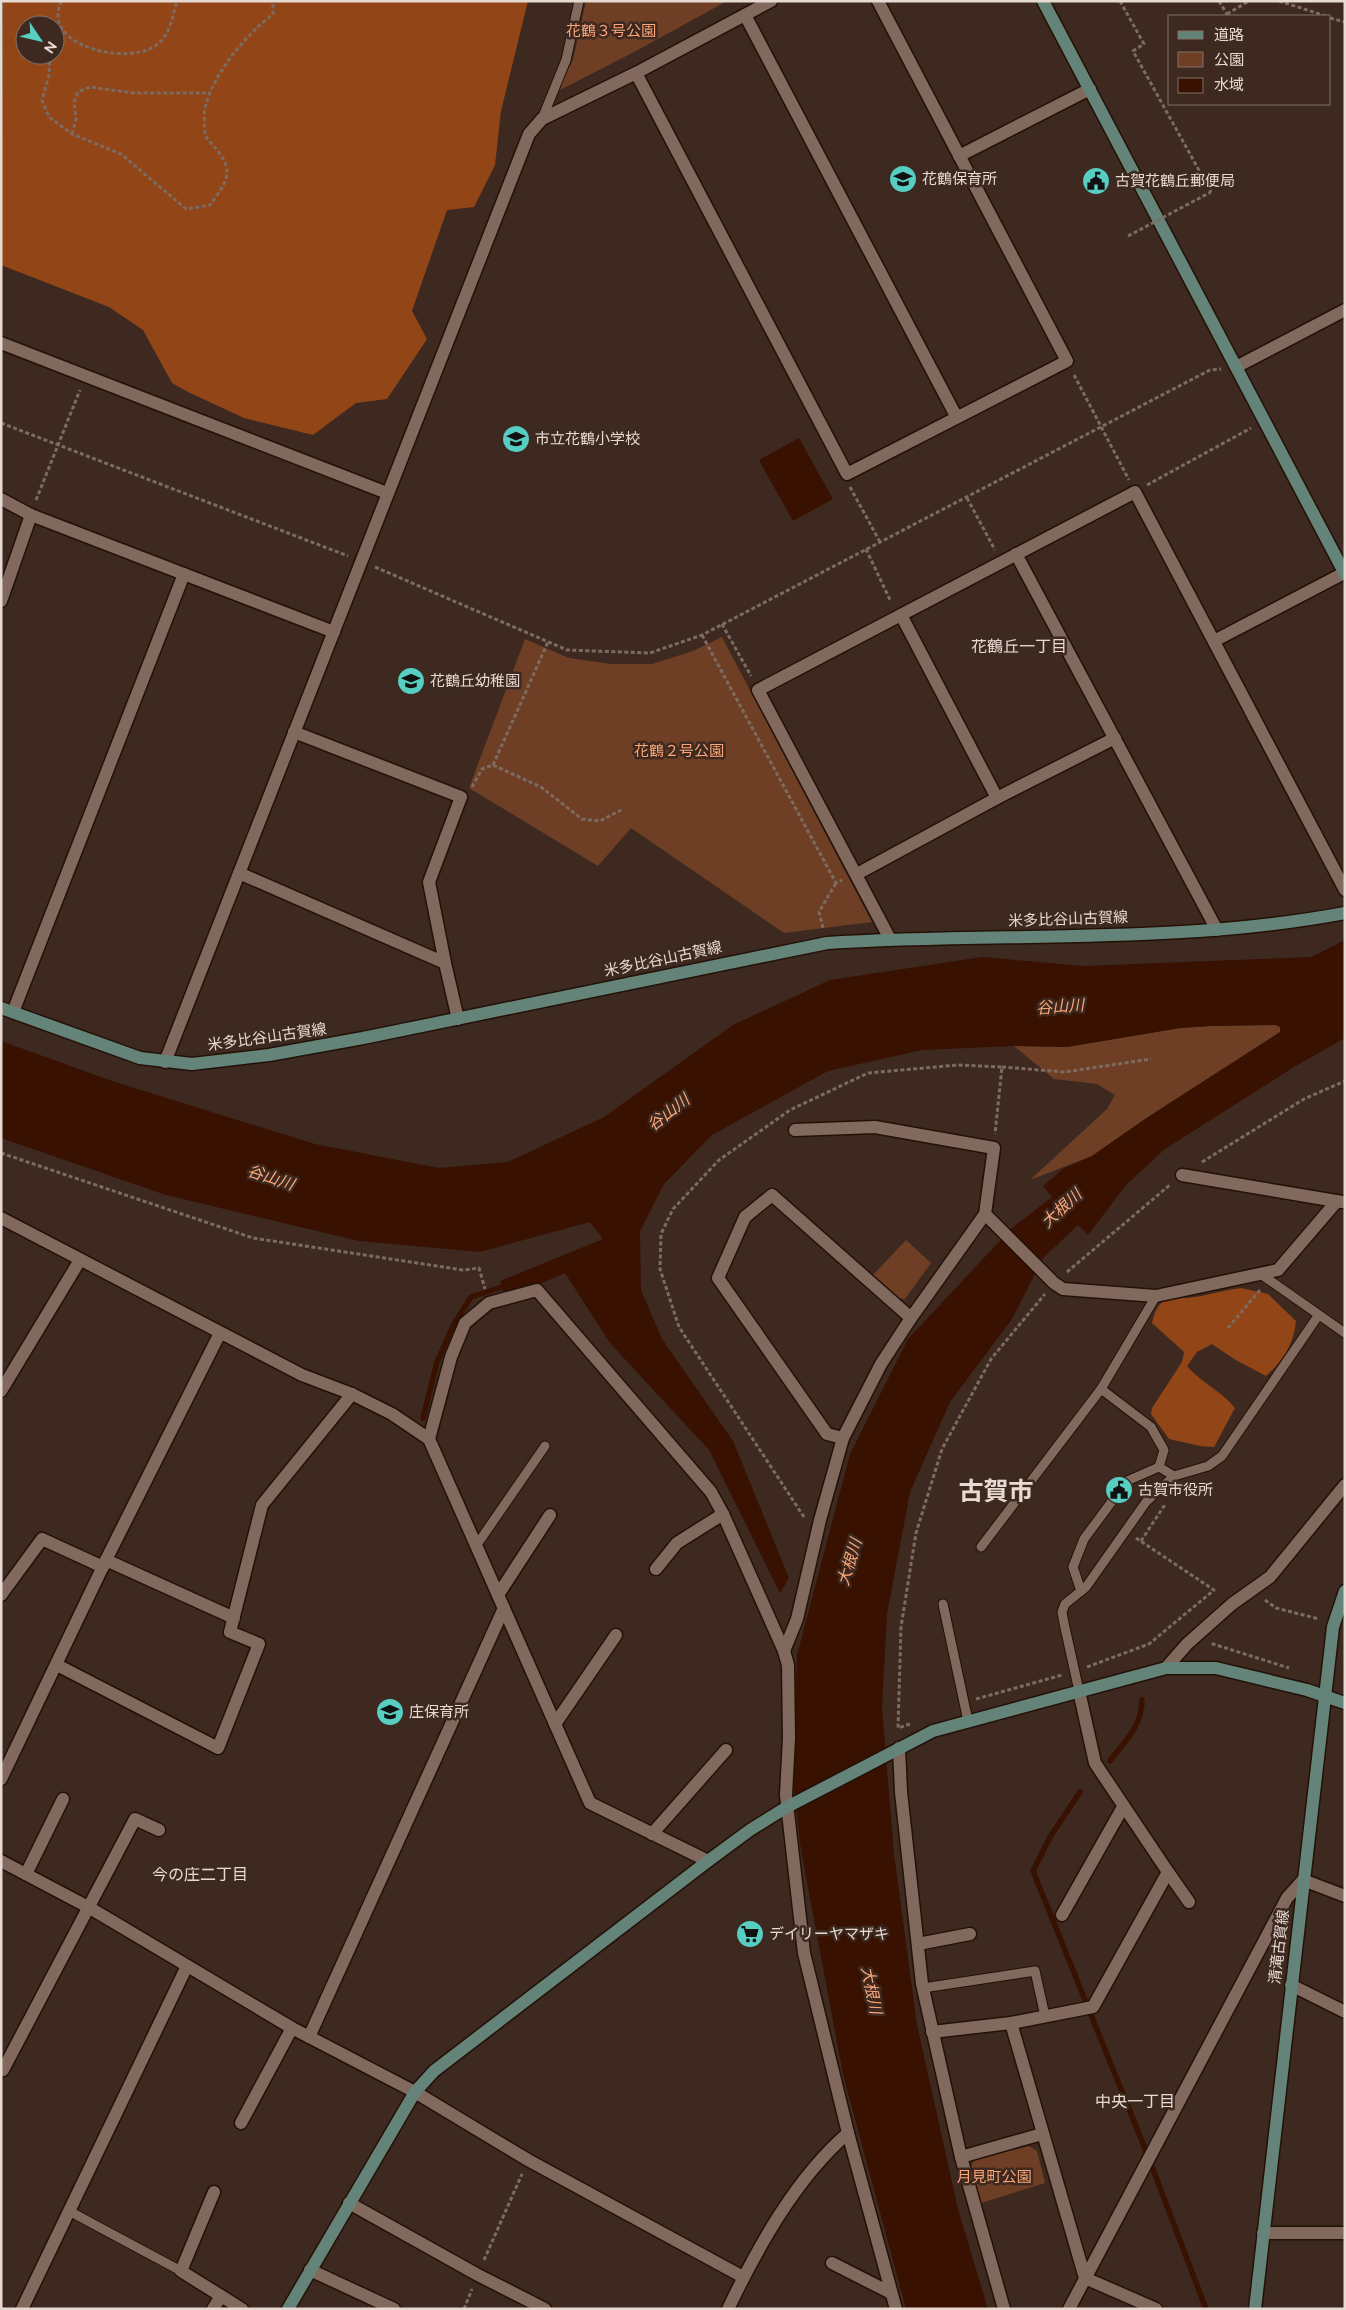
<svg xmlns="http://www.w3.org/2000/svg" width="1346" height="2310" font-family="Raleway,'Noto Sans JP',sans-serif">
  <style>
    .green { fill: #6f3f25 }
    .forest { fill: #924516; fill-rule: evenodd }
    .water { fill: #381100 }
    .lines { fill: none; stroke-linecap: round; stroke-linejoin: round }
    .stream { stroke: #381100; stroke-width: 5.5 }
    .lane-casing { stroke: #231108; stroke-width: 11 }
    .street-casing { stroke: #231108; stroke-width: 15 }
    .secondary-casing { stroke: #231108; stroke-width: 15 }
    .path { stroke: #7d6b62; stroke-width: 3; stroke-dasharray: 4 2.5; stroke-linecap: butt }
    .lane { stroke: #81695e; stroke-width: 9 }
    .street { stroke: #81695e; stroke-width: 12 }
    .secondary { stroke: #658479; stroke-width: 12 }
    .path-bridge { stroke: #7d6b62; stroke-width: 3; stroke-dasharray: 4 2.5; stroke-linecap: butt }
    .labels { text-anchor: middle; stroke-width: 5; stroke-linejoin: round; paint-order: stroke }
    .park-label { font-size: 15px; fill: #fca679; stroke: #3d291f }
    .poi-label { font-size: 15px; fill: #e7dad3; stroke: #3d291f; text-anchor: start }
    .street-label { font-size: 15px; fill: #e7dad3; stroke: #3d291f }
    .neighbourhood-label { font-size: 16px; fill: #e7dad3; stroke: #3d291f }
    .water-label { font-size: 16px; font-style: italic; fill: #fda679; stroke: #3d291f }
    .town-label { font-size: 25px; font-weight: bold; fill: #e7dad3; stroke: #3d291f }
  </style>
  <rect width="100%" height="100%" fill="#3d291f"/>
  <!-- green -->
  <g class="green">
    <polygon points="586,1 727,1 636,51 556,92 573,60"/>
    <polygon points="722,637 872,922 784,933 631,828 598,866 469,788 525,639 569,658 611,664 652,664 693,651"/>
    <polygon points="1276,1025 1280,1027 1280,1032 1145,1119 1092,1156 1030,1180 1107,1109 1115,1095 1097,1084 1054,1079 1014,1046 1067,1047 1180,1028 1210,1026"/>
    <polygon points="906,1240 931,1263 905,1299 895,1298 873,1275"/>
    <polygon points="1029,2146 1037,2151 1045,2183 978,2204 969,2169 975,2159"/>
  </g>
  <!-- forest -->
  <g class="forest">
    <path d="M3,1H528L501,111L495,165L474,207L447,210L412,311L427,339L387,399L356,403L313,435L244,418L190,393L172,383L143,330L109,307L1,265ZM25,25H55V55H25Z"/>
    <path d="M1241,1288L1268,1294L1296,1321C1294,1344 1283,1361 1266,1376L1234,1359L1212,1344L1197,1352L1187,1366C1201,1383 1222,1391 1235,1408L1214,1447L1200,1446L1169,1439L1151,1414L1152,1408L1182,1362L1184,1352L1152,1323C1154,1314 1157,1305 1165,1300C1173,1294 1179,1298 1188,1298C1206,1296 1223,1290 1241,1288Z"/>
  </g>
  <!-- water -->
  <g class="water">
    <polygon points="799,438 833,499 793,521 759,460"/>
    <polygon points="1345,940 1345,1038 1294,1067 1165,1149 1126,1185 1088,1235 1078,1225 1043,1258 1012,1319 950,1402 910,1492 887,1614 882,1707 894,1854 917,2025 958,2209 988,2309 906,2309 843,2074 801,1850 793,1781 797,1655 850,1454 908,1339 1011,1229 1052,1197 1043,1186 1064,1168 1092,1156 1145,1119 1280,1032 1280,1027 1276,1025 1210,1026 1180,1028 1067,1047 1014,1046 922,1050 828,1071 712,1135 664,1184 640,1231 641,1290 662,1339 733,1441 789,1578 780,1593 709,1450 610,1343 565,1273 506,1299 500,1281 603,1239 590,1222 480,1252 359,1241 166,1195 1,1138 1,1041 112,1081 315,1144 439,1168 508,1162 604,1117 733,1025 830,980 982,957 1084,966 1311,957"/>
  </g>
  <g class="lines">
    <!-- stream -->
    <g class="stream">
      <polyline points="423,1418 437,1362 453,1326 471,1297 508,1285"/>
      <path d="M1110,1761C1125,1741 1142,1726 1142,1700"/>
      <polyline points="1080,1792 1050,1837 1033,1871 1150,2161 1206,2309"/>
    </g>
    <!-- lane casing -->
    <g class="lane-casing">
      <g id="lane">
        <polyline points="542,119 566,60 579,1"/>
        <polyline points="1262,1275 1345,1333"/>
        <polyline points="1101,1389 1151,1427 1164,1450 1159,1467"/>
        <polyline points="476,1546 545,1446"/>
        <polyline points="981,1547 1101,1389 1156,1296"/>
        <polyline points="1081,1591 1073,1567 1084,1539 1127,1481 1159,1467 1174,1476"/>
        <polyline points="943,1604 968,1721"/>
        <polyline points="1079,1691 1064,1623 1062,1612 1065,1604 1086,1587 1146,1502 1174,1476 1208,1466 1222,1456 1318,1316"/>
        <polyline points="923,1988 1035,1971 1045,2016"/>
        <polyline points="69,2211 181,2271"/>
      </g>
    </g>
    <!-- street casing -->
    <g class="street-casing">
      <g id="street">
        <polyline points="745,15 956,416"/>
        <polyline points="636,73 847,474 1067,361 878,1"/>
        <polyline points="959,156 1090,89"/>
        <polyline points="1,343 387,493"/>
        <polyline points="1236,367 1345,310"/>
        <polyline points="1,499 31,515 334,632"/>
        <polyline points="1016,554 1217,930"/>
        <polyline points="1,601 31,515"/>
        <polyline points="901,615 997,798"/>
        <polyline points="1214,641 1344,573"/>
        <polyline points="294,732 461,797 429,882 445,963"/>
        <polyline points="239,873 445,963 458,1019"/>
        <polyline points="857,874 997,798 1115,738"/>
        <polyline points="890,939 758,690 1135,492 1345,890"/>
        <polyline points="13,1012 184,574"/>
        <polyline points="165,1062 529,134 542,119 636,73 771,1"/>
        <polyline points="1182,1175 1342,1202"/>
        <polyline points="985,1214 1054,1283 1063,1289 1156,1296 1278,1270 1337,1201"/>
        <polyline points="1,1218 302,1375 352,1394 392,1414 429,1439 590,1803 708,1861"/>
        <polyline points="1,1391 80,1260"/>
        <polyline points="843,1438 827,1434 718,1278 745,1217 772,1195 911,1318"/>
        <polyline points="429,1439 451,1357 465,1323 489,1303 537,1290 711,1492 723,1514 784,1651 788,1665 789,1738 786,1795 804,1953 848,2133 896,2309"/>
        <polyline points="106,1560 234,1618"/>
        <polyline points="656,1569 677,1543 723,1514"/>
        <polyline points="1,1595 42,1539 103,1567"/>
        <polyline points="498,1595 550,1515"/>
        <polyline points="784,1651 797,1619 820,1520 843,1438 881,1364 911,1318 985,1214 994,1148 875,1127 795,1130"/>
        <polyline points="57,1665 218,1748 259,1644 230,1632 262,1505 352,1394"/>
        <polyline points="1166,1668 1187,1644 1232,1604 1270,1577 1345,1485"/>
        <polyline points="555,1724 616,1635"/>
        <polyline points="899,1748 901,1792 922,1984 961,2157 1004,2309"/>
        <polyline points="1,1779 106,1560 220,1333"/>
        <polyline points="652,1834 726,1750"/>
        <polyline points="1,1861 90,1908 292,2028 415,2092 528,2160 743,2277"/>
        <polyline points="1168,1872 1189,1902"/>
        <polyline points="26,1874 63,1799"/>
        <polyline points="1062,1915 1123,1807"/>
        <polyline points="918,1944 970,1934"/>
        <polyline points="1291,1985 1345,2012"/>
        <polyline points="1011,2023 1085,2278 1156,2309"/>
        <polyline points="932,2032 1011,2023 1093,2007 1168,1872 1095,1763 1079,1691"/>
        <polyline points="309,2037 504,1608"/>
        <polyline points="1,2069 3,2070 135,1819 159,1830"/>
        <polyline points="241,2123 292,2028"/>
        <polyline points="961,2157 1042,2134"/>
        <polyline points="214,2192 181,2271 242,2309"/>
        <polyline points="349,2203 478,2275 545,2309"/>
        <polyline points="1263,2233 1345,2233"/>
        <polyline points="832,2263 891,2293"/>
        <polyline points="310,2270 394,2309"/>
        <polyline points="22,2309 187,1966"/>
        <polyline points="213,2309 221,2296"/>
        <path d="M728,2309C758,2247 795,2179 848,2133"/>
        <polyline points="1069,2309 1287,1898 1303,1880 1345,1896"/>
      </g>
    </g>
    <!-- secondary casing -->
    <g class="secondary-casing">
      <g id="secondary">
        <polyline points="1043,1 1345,574"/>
        <path d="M1,1008L140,1058L192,1064L269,1055L363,1038L827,943C999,932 1175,945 1345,913"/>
        <polyline points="288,2309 415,2092 434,2071 708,1861 750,1830 787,1807 933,1731 1166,1668 1216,1668 1307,1690 1345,1703"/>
        <polyline points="1255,2309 1333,1627 1345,1591"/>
      </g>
    </g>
    <!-- path -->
    <g class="path">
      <path d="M62,1C37,46 135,70 161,41C171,30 173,14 177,1"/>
      <polyline points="1120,1 1144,44 1133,51 1211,192"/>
      <polyline points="1219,1 1228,16"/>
      <polyline points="1279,1 1326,16"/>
      <polyline points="1227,14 1249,1"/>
      <polyline points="1330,18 1345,22"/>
      <polyline points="55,40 62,31"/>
      <path d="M50,55L49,75L42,100L49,117L72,134L121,154L186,209L210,205C219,192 233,177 224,161C220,151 210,144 205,135C205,125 203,113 206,104C216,70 246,35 273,14V1"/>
      <polyline points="72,134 76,119 74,102 78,92 90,87 134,93 211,93"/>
      <polyline points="1074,375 1129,480"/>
      <polyline points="1,423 348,556"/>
      <polyline points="1147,485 1251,428"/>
      <polyline points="850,487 880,542"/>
      <polyline points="967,498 995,550"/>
      <polyline points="36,500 80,390"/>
      <polyline points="866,549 891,602"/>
      <polyline points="375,567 567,650 650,653 702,635 1210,370 1221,369"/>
      <polyline points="722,624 751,676"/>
      <polyline points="702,635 836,883 842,880"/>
      <polyline points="493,765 548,642"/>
      <polyline points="472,787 482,769 493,765 541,787 582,819 600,821 621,810"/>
      <polyline points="823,928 819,912 836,883"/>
      <polyline points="1002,1067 1065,1072 1151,1059"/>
      <polyline points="1,1153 253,1238 463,1270 479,1268 485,1289"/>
      <polyline points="1202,1162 1304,1099 1345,1081"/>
      <polyline points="1067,1272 1171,1184"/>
      <polyline points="1228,1328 1260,1290"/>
      <polyline points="804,1517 679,1327 660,1269 661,1234 673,1209 719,1160 790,1110 868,1073 958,1065 1002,1067 995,1134"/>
      <polyline points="1141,1541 1164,1506 1164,1504"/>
      <polyline points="1265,1600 1276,1608 1319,1619"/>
      <polyline points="1214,1643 1213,1644 1289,1668"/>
      <polyline points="1087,1667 1149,1644 1214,1590 1136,1538"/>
      <polyline points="976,1699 1062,1675"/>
      <polyline points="910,1724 898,1728 901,1627 916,1533 942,1449 991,1359 1045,1294"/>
      <polyline points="484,2260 522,2174"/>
      <polyline points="464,2309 472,2289"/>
    </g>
    <!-- lane -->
    <use href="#lane" class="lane"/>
    <!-- street -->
    <use href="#street" class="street"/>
    <!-- secondary -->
    <use href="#secondary" class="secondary"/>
    <!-- path-bridge -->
    <polyline class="path-bridge" points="1128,236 1211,192"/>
  </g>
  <!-- icons -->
  <defs>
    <g id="school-disc" transform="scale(1.4375)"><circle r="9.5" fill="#57cec1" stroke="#3d291f"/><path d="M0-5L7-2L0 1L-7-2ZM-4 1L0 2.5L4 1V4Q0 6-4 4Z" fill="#111"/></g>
    <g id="civic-disc" transform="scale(1.4375)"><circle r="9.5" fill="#57cec1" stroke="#3d291f"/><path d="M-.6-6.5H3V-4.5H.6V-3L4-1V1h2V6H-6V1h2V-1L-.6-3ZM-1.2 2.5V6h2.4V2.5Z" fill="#111"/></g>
    <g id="supermarket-disc" transform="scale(1.4375)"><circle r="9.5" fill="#57cec1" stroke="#3d291f"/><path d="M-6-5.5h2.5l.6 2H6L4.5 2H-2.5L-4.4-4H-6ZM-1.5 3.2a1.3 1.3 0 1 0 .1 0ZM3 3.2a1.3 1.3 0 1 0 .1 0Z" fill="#111"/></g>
  </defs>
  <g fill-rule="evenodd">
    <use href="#school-disc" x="903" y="179"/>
    <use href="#civic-disc" x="1096" y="181"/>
    <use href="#school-disc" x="516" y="439"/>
    <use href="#school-disc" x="411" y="681"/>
    <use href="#civic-disc" x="1119" y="1490"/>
    <use href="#school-disc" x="390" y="1712"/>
    <use href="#supermarket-disc" x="750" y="1934"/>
  </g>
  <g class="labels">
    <!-- park labels -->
    <g class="park-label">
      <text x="611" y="36">花鶴３号公園</text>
      <text x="679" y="756">花鶴２号公園</text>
      <text x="994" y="2182">月見町公園</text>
    </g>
    <!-- poi labels -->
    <g class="poi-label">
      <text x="922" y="184">花鶴保育所</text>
      <text x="1115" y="186">古賀花鶴丘郵便局</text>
      <text x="535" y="444">市立花鶴小学校</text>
      <text x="430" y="686">花鶴丘幼稚園</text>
      <text x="1138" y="1495">古賀市役所</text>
      <text x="409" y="1717">庄保育所</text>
      <text x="769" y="1939">デイリーヤマザキ</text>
    </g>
    <!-- street labels -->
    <g class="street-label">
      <text transform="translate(1068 919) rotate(-2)" y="5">米多比谷山古賀線</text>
      <text transform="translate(663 959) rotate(-12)" y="5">米多比谷山古賀線</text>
      <text transform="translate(267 1037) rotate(-8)" y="5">米多比谷山古賀線</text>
      <text transform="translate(1279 1947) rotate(-83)" y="5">清滝古賀線</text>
    </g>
    <!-- neighbourhood labels -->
    <g class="neighbourhood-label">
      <text x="1019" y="652">花鶴丘一丁目</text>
      <text x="200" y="1880">今の庄二丁目</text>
      <text x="1135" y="2107">中央一丁目</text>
    </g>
    <!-- water labels -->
    <g class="water-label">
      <text transform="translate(1060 1006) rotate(-4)" y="6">谷山川</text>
      <text transform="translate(668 1112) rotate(-38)" y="6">谷山川</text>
      <text transform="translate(271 1177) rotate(18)" y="6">谷山川</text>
      <text transform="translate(1061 1208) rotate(-43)" y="6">大根川</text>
      <text transform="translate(849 1562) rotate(-73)" y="6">大根川</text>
      <text transform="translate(872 1990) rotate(79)" y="6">大根川</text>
    </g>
    <!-- town labels -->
    <g class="town-label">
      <text x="996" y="1500">古賀市</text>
    </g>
  </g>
  <!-- border -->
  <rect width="1346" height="2310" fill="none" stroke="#e7dad3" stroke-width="5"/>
  <!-- legend -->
  <rect x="1168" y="15" width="162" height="90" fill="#3d291f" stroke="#817067"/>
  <rect x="1178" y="31" width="25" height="8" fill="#658479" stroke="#817067"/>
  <text x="1214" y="40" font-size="15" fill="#e7dad3">道路</text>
  <rect x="1178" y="52" width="25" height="15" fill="#6f3f25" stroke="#817067"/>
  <text x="1214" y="65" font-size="15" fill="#e7dad3">公園</text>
  <rect x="1178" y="78" width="25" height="15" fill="#381100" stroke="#817067"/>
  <text x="1214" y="90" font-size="15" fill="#e7dad3">水域</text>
  <!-- north arrow -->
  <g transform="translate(40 40) rotate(125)"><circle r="24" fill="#3d291f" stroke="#817067"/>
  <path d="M0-4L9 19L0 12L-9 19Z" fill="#57cec1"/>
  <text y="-8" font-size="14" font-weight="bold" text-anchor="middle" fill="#e7dad3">N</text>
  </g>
</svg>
